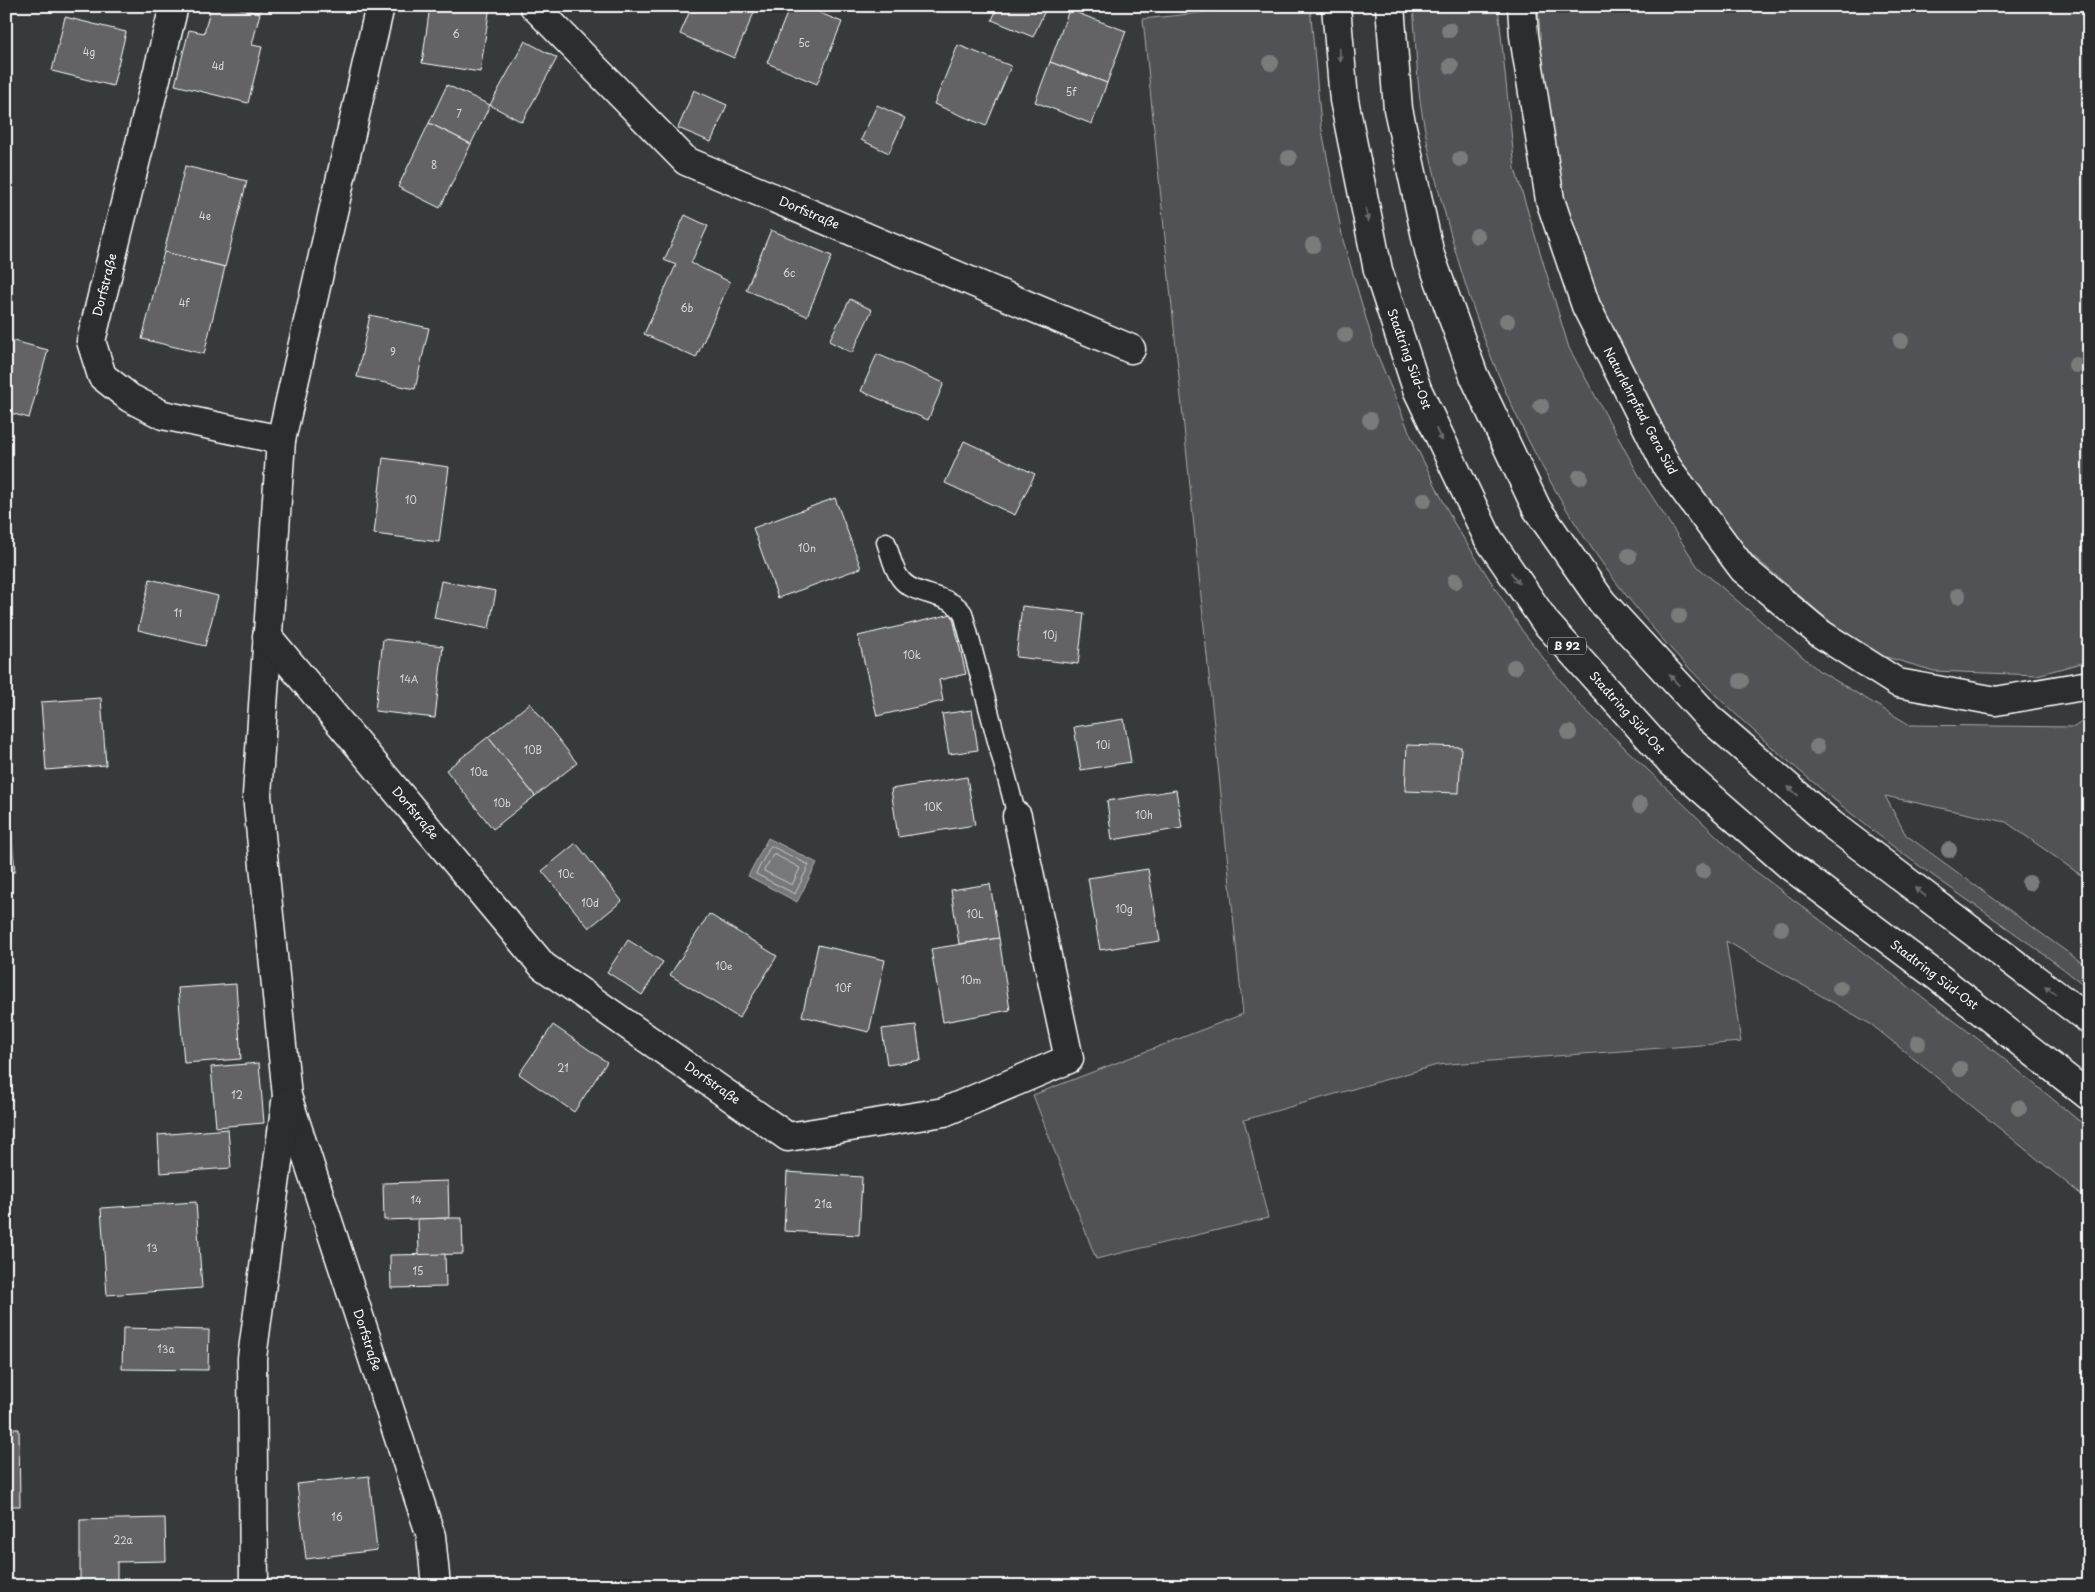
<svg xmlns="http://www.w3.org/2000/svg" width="2095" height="1592" font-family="'Playpen Sans',sans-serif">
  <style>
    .green { fill: #505354; stroke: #a8a9aa }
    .water { fill: #767879; stroke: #adaeaf }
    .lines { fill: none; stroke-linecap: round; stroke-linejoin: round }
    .shore { stroke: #c8c9c9; stroke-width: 1 }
    .building { fill: #636465; stroke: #fff }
    .lane-casing { stroke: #fff; stroke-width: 21 }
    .street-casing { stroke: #fff; stroke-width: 31 }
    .primary-casing { stroke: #fff; stroke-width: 31 }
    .lane { stroke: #2a2d2e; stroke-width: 18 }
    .street { stroke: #2a2d2e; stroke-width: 28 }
    .primary { stroke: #2a2d2e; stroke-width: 28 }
    .tree { fill: #7a7c7c }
    .oneway { fill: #6a6c6d }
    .labels { text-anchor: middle; stroke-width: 4; stroke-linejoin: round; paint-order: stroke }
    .number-label { font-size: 10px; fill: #d8d8d8 }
    .shield { fill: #2a2d2e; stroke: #bfc0c0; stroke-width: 1 }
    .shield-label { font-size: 11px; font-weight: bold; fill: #fff }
    .street-label { font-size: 12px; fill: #fff; stroke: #2a2d2e }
  </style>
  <rect width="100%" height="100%" fill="#373a3b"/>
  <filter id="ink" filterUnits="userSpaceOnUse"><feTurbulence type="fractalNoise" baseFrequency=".02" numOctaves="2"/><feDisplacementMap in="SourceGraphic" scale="10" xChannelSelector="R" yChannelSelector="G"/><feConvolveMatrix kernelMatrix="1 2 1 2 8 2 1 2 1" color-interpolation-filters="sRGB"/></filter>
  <g filter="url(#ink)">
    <!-- green -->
    <g class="green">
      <polygon points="1227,6 1310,6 1321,125 1343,240 1375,349 1411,436 1454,523 1521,629 1577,702 1746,864 1998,1054 2089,1129 2089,1201 1872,1025 1726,941 1741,1042 1437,1065 1244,1120 1268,1218 1096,1259 1033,1095 1243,1014 1143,19 1227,10"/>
      <path d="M1413,6H1498L1515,169L1569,348L1642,481L1698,567L1818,670L1910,725L2074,727L2089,717V881L2006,822L1885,796L1906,835L2089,968V989C2021,934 1946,888 1877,834C1805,777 1733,717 1672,650C1560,526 1492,388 1449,228C1437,186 1426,143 1420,100C1416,69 1416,37 1413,6Z"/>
      <polygon points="1538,6 2089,6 2089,661 2037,675 1934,671 1863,650 1751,554 1699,494 1605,323 1561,194 1541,48"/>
    </g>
    <!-- water -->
    <polygon class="water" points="768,838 817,863 797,902 748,876"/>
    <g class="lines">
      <!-- shore -->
      <g class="shore">
        <polygon points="771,846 809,865 795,894 756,874"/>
        <polygon points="774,854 800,868 792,885 764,871"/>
      </g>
    </g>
    <!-- building -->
    <g class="building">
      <polygon points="211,6 228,6 260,13 252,45 262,47 248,103 175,85 189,30 204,33"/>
      <polygon points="228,6 261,6 260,13"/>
      <polygon points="430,6 490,6 480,72 422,63"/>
      <polygon points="692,6 757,6 734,58 680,34"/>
      <polygon points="790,6 803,6 842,22 817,84 767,63"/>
      <polygon points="998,6 1047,6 1033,37 992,20"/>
      <polygon points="1069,10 1126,31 1107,83 1050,62"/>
      <polygon points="65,17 126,32 113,86 52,71"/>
      <polygon points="525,41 557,58 522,122 490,105"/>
      <polygon points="958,45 1011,66 986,126 934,104"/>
      <polygon points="1050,62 1107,83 1092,124 1035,102"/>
      <polygon points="447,85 490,105 471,144 429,123"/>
      <polygon points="694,90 727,105 711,142 678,128"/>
      <polygon points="877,105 905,118 889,153 861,140"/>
      <polygon points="429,123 471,144 440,208 398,187"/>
      <polygon points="185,166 247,181 225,267 164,252"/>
      <polygon points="685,215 708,226 691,263 730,282 696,358 644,334 676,265 664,260"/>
      <polygon points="771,230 832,256 807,316 746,290"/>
      <polygon points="164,252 225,267 204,354 142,339"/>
      <polygon points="850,299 872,310 852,353 829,341"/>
      <polygon points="370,315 429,328 415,389 357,377"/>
      <polygon points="6,339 48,350 29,418 6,412"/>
      <polygon points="877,354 944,383 928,420 861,391"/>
      <polygon points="964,441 1035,474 1015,515 945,483"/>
      <polygon points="383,458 449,467 439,542 374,534"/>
      <polygon points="835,498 861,568 778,598 753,528"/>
      <polygon points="150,579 218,596 205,646 138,630"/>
      <polygon points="441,581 496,591 489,629 434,618"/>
      <polygon points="1022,606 1084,613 1078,664 1016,657"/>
      <polygon points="952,614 966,674 939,680 943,701 877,716 858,636"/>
      <polygon points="383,639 443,646 435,718 375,711"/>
      <polygon points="101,698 106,765 46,770 41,702"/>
      <polygon points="530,703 577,763 535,796 488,737"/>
      <polygon points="972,710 978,750 949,754 942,714"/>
      <polygon points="1124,719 1131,762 1081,770 1074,727"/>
      <polygon points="488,737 535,796 493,829 446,770"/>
      <polygon points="1407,745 1461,747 1459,793 1405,791"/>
      <polygon points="967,777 975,825 898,837 891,789"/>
      <polygon points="1176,790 1182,828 1112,840 1107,801"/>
      <polygon points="6,828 11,828 15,872 6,872"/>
      <polygon points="576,843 622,901 589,928 542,871"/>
      <polygon points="1148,869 1160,941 1100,950 1088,878"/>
      <polygon points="990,884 999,938 959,944 951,890"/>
      <polygon points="709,914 777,956 739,1018 670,975"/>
      <polygon points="999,938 1010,1010 943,1022 931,949"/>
      <polygon points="628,940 663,962 642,995 607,972"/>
      <polygon points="818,945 885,960 869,1032 802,1016"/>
      <polygon points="236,984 241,1059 184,1063 178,988"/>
      <polygon points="553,1025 607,1062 574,1112 519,1074"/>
      <polygon points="916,1025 921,1060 887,1065 882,1029"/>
      <polygon points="259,1063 264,1123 216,1127 211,1067"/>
      <polygon points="228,1129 231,1168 160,1173 158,1135"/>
      <polygon points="787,1172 862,1177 859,1235 784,1231"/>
      <polygon points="448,1181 449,1218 384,1220 383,1183"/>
      <polygon points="196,1202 202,1288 107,1295 101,1208"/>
      <polygon points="449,1218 462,1218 463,1254 419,1255 418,1219"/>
      <polygon points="445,1254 446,1287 391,1288 390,1255"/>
      <polygon points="123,1328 209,1330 208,1370 122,1369"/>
      <polygon points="6,1429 19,1429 20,1506 6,1506"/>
      <polygon points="369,1476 377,1550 306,1559 297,1484"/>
      <polygon points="165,1518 166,1561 117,1562 117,1586 80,1586 80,1520"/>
    </g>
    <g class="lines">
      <!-- lane casing -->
      <g class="lane-casing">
        <path id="lane" d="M886,542C890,553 893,569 900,578C913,597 949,592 963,613L1017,816"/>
      </g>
      <!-- street casing -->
      <g class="street-casing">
        <g id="street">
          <polyline points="174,6 91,341 102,376 130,398 163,415 281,440"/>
          <polyline points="380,6 281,440 257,795 287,1096 431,1536 436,1586"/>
          <polyline points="534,6 686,161 1131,349"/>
          <polyline points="1522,6 1524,36 1550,200 1586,306 1667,467 1743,569 1821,634 1898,683 1996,701 2089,685"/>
          <polyline points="267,636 543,966 788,1137 944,1112 1069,1059 1017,816"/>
          <polyline points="254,1586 252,1358 286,1102"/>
        </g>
      </g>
      <!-- primary casing -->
      <g class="primary-casing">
        <g id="primary">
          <polyline points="1336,6 1344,100 1378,270 1417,389 1488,538 1546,623 1671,762 1790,866 1934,974 2089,1096"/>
          <polyline points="1390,6 1398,109 1430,255 1474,376 1537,509 1602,602 1709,718 1831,824 2089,1020"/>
        </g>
      </g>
      <!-- lane -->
      <use href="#lane" class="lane"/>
      <!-- street -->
      <use href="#street" class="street"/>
      <!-- primary -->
      <use href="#primary" class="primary"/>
    </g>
    <!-- trees -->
    <g class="tree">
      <circle cx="1449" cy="30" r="8"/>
      <circle cx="1271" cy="63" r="8"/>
      <circle cx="1451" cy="66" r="8"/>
      <circle cx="1289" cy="158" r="8"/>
      <circle cx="1460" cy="159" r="8"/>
      <circle cx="1477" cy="236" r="8"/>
      <circle cx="1313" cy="245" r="8"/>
      <circle cx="1507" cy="321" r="8"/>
      <circle cx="1345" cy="335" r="8"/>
      <circle cx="1901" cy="341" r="8"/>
      <circle cx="2076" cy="365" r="8"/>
      <circle cx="1541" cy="406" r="8"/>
      <circle cx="1370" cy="420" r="8"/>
      <circle cx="1580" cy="477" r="8"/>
      <circle cx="1424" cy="500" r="8"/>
      <circle cx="1629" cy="556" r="8"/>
      <circle cx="1455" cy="581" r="8"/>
      <circle cx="1958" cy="596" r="8"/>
      <circle cx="1679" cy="616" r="8"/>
      <circle cx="1514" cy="667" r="8"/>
      <circle cx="1741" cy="681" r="8"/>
      <circle cx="1569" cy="733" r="8"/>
      <circle cx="1817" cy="747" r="8"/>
      <circle cx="1640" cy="805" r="8"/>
      <circle cx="1949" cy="850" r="8"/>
      <circle cx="1703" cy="871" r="8"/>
      <circle cx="2029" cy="883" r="8"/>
      <circle cx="1781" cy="928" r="8"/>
      <circle cx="1840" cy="988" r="8"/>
      <circle cx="1918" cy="1043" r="8"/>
      <circle cx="1960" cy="1069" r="8"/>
      <circle cx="2019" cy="1108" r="8"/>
    </g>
    <!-- one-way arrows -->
    <defs><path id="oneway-solid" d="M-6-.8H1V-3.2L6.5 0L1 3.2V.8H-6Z" transform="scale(1.25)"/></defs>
    <g class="oneway">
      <use href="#oneway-solid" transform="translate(1340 55) rotate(85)"/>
      <use href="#oneway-solid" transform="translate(1367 215) rotate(79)"/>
      <use href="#oneway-solid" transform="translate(1439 435) rotate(65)"/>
      <use href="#oneway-solid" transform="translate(1515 578) rotate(55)"/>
      <use href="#oneway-solid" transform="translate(1674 680) rotate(-133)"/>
      <use href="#oneway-solid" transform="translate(1793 791) rotate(-139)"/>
      <use href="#oneway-solid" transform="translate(1920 892) rotate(-143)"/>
      <use href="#oneway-solid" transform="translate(2050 990) rotate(-143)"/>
    </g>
  </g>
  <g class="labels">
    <!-- number labels -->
    <g class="number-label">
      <text x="456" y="38">6</text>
      <text x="804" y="47">5c</text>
      <text x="89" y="56">4g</text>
      <text x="218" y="70">4d</text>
      <text x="1071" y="96">5f</text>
      <text x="459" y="118">7</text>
      <text x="434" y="169">8</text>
      <text x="205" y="220">4e</text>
      <text x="789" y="277">6c</text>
      <text x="184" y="307">4f</text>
      <text x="687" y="312">6b</text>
      <text x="393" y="356">9</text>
      <text x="411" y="504">10</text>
      <text x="807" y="552">10n</text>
      <text x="178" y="617">11</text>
      <text x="1050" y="639">10j</text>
      <text x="912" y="659">10k</text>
      <text x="409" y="683">14A</text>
      <text x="1103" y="749">10i</text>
      <text x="533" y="754">10B</text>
      <text x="479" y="776">10a</text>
      <text x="502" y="807">10b</text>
      <text x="933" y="811">10K</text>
      <text x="1144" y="819">10h</text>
      <text x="566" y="878">10c</text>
      <text x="590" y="907">10d</text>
      <text x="1124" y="913">10g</text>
      <text x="975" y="918">10L</text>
      <text x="724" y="970">10e</text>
      <text x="971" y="984">10m</text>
      <text x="843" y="992">10f</text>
      <text x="563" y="1072">21</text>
      <text x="237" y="1099">12</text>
      <text x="416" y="1204">14</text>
      <text x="823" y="1208">21a</text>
      <text x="152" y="1252">13</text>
      <text x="418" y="1275">15</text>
      <text x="166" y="1353">13a</text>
      <text x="337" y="1521">16</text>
      <text x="123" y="1544">22a</text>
    </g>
    <!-- shield labels -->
    <rect class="shield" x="1548" y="637.5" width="38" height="17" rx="4"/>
    <g class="shield-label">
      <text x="1567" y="650">B 92</text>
    </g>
    <!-- street labels -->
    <g class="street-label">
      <text transform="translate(809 213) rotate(23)" y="4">Dorfstraße</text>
      <text transform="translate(105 285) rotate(-76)" y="4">Dorfstraße</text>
      <text transform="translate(1409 359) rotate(70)" y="4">Stadtring Süd-Ost</text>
      <text transform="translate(1640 411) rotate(62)" y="4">Naturlehrpfad, Gera Süd</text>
      <text transform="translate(1627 713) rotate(48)" y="4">Stadtring Süd-Ost</text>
      <text transform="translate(415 813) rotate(50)" y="4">Dorfstraße</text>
      <text transform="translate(1934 975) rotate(37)" y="4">Stadtring Süd-Ost</text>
      <text transform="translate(712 1083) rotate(35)" y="4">Dorfstraße</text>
      <text transform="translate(367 1340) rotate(72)" y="4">Dorfstraße</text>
    </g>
  </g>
  <!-- margin -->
  <rect width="2095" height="1592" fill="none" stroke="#2a2d2e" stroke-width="25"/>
  <rect x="12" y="12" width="2070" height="1567" fill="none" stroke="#fff" stroke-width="2" filter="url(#ink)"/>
</svg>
